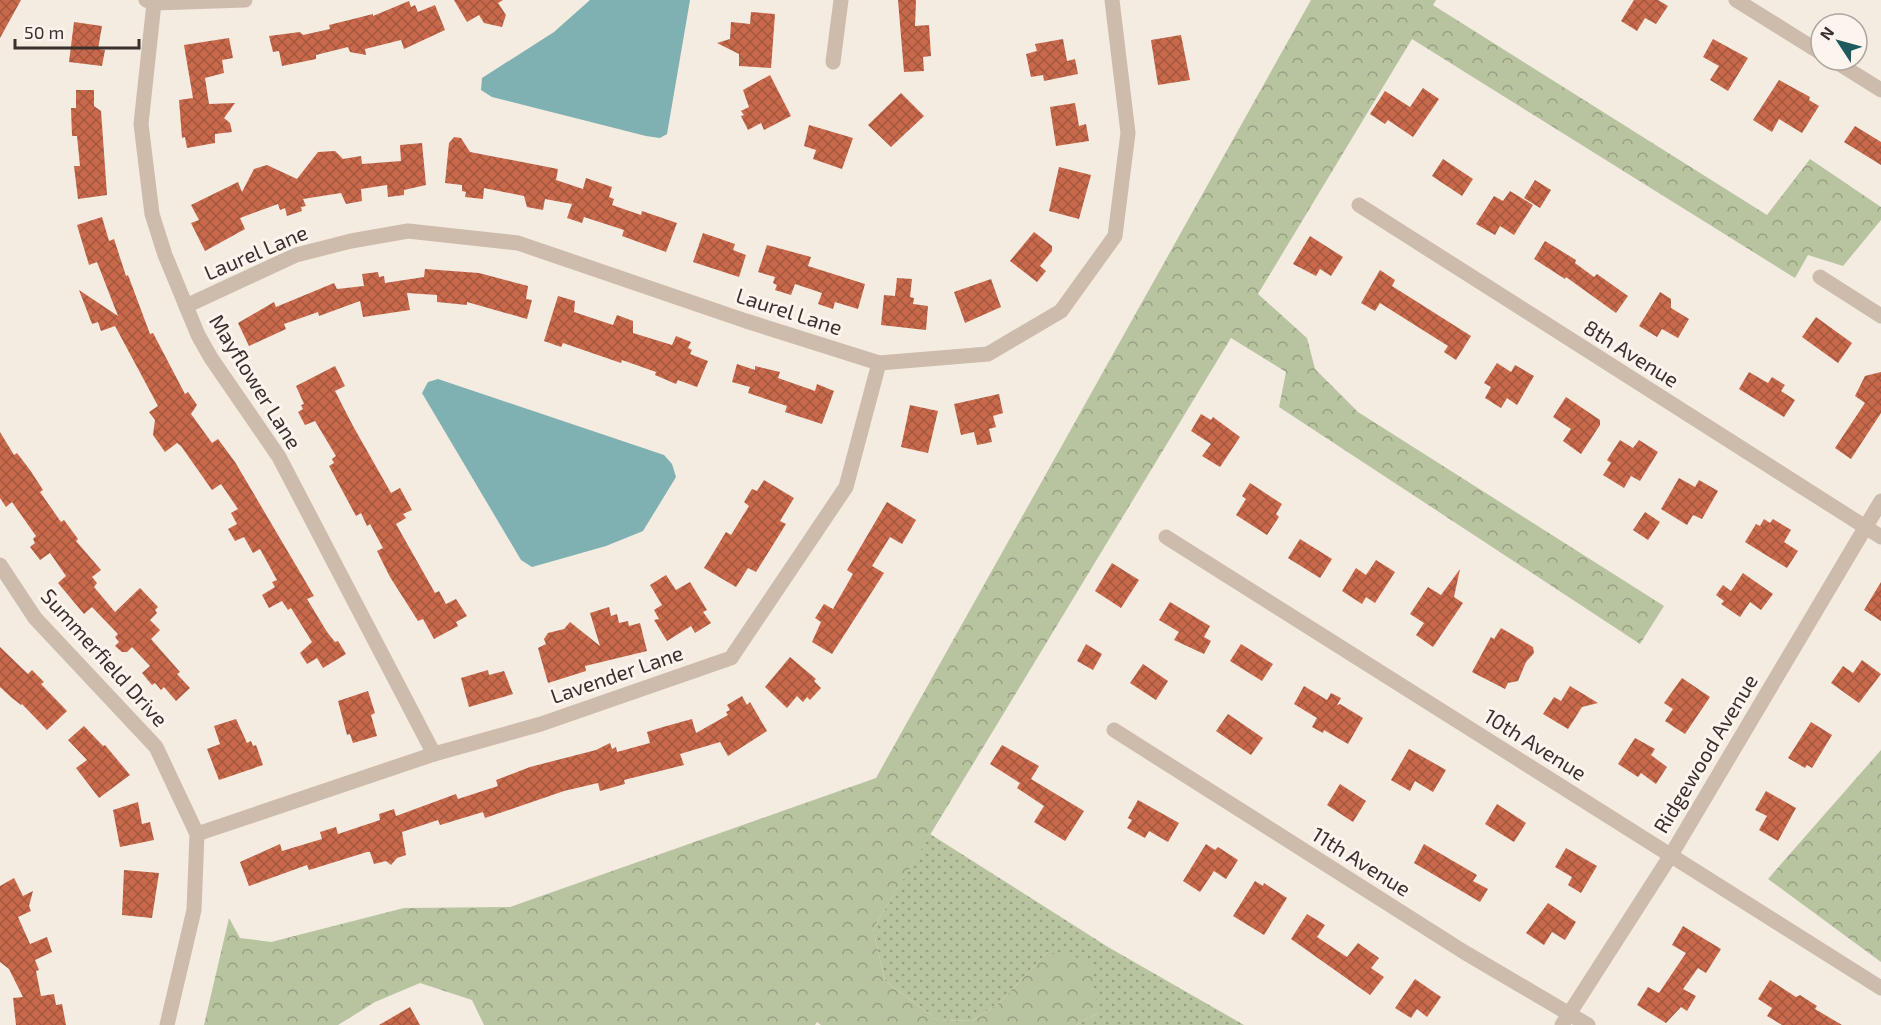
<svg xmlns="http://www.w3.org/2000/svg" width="1881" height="1025" font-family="'Exo 2',sans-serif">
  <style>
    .grass { fill: url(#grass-dots) }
    .forest { fill: url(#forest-crowns) }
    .water { fill: #7fb0b2 }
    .building { fill: url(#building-cross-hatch) }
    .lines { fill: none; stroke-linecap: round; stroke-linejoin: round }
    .minor { stroke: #cdbbac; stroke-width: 15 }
    .labels { text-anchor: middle; stroke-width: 6; stroke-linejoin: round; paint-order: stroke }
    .street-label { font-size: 21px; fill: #3b302b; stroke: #fbf5ee }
  </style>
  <defs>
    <pattern id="grass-dots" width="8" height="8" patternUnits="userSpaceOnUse" patternTransform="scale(1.5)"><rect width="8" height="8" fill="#b8c4a0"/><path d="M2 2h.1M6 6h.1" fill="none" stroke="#97a083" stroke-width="1.8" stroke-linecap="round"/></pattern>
    <pattern id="forest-crowns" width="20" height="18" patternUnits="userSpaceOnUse" patternTransform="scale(1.5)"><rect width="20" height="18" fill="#b8c4a0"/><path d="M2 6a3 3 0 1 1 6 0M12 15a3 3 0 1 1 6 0" fill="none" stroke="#97a083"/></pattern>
    <pattern id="building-cross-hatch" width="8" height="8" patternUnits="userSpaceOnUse" patternTransform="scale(1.5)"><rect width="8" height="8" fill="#c8694b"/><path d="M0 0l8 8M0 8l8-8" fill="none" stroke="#a4573f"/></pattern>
  </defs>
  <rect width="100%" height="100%" fill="#f4ebe1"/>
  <!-- grass -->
  <polygon class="grass" points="930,834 1108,947 1244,1025 1076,1025 1098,1013 1048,952 999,1003 972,1021 938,1020 885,981 873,929"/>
  <!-- forest -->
  <g class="forest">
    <polygon points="1311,0 1436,0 1433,5 1767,215 1810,159 1881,207 1881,220 1843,266 1808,255 1795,278 1412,39 1258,294 1307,338 1315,369 1358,412 1664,606 1640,644 1279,407 1286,372 1231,338 873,929 885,981 938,1020 972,1021 999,1003 1048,952 1090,960 1098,1013 1076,1025 821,1025 817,1022 815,1025 484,1025 472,1000 420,983 375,1002 338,1025 204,1025 229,918 240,938 271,942 404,908 510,907 876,778"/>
    <polygon points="1881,750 1881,962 1768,879"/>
  </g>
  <!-- water -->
  <g class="water">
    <polygon points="590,0 690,0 667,134 660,138 646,136 492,97 481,90 482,78 554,32"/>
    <polygon points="438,379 664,455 672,464 676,477 643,531 606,546 532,567 521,560 422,393 428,382"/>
  </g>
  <!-- building -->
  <g class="building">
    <polygon points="0,0 21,0 0,38"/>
    <polygon points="454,0 503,0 498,3 506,15 502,27 484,23 479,15 467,22"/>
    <polygon points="898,0 916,0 915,26 929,25 931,56 923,57 924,71 904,72"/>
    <polygon points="1634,0 1658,0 1668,6 1656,24 1645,18 1637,31 1621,21"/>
    <polygon points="409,1 411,7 415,5 418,12 435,5 445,30 404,49 401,40 365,49 366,55 350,52 348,47 316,55 316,59 282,66 279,51 273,52 269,36 300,32 303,35 330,29 329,25 373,14 373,16"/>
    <polygon points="751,12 775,14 771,68 739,66 739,54 717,43 730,39 731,22 750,24"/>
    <polygon points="74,22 102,26 98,49 105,50 102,66 69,62"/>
    <polygon points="1181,35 1190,80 1158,85 1151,40"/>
    <polygon points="229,38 233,58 222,60 224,73 205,78 209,104 235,103 224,118 230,123 232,132 215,134 215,143 187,148 185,137 182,138 179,100 193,98 184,45"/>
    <polygon points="1063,39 1067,61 1075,59 1078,74 1044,81 1043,75 1031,77 1026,54 1037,51 1035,44"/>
    <polygon points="1713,39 1748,58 1728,91 1710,80 1719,66 1703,57"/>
    <polygon points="770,75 791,116 764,130 761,123 748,130 741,116 744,115 741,111 749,107 743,90"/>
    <polygon points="1779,80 1810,97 1809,100 1819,106 1802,133 1779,119 1772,132 1753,120"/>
    <polygon points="1423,88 1439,99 1413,137 1388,120 1385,124 1370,114 1385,91 1410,107"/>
    <polygon points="76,90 94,90 94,106 101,111 107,195 78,199 74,166 80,166 77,136 72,136 71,108 76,108"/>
    <polygon points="901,93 924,116 891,147 868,125"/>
    <polygon points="1075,103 1079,126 1086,124 1089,141 1056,146 1050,107"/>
    <polygon points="809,125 853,138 842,169 813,159 816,150 804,146"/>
    <polygon points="1855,126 1881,142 1881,165 1844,142"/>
    <polygon points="454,137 461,138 470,152 558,169 556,180 583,189 586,178 612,187 609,197 614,199 612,205 641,215 642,211 677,223 666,252 622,236 624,230 584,217 582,223 567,218 572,204 545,199 543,210 527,207 524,196 484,188 483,199 465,197 466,192 462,191 462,185 445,183 449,143"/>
    <polygon points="422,143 426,185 404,190 404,195 388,197 387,185 361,189 362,201 346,204 341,193 303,199 306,206 301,207 302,211 287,216 285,208 280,210 278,204 240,218 245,229 205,251 191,223 199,220 191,205 238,182 242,192 254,169 267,165 297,179 318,152 335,151 343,159 361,156 362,164 401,161 400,145"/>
    <polygon points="1443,159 1473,179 1462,196 1432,176"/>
    <polygon points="1059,167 1091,175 1079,219 1049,211"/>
    <polygon points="1535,180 1551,190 1540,208 1524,198"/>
    <polygon points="1510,191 1533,205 1514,235 1500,226 1495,235 1476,224 1494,196 1503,201"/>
    <polygon points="102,217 109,241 114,239 126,276 128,275 150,334 153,333 185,394 188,392 197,405 191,414 212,443 218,439 235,462 314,596 307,599 327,632 335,642 338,641 346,654 323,668 317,658 307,664 300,653 312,642 291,608 288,610 282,601 269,608 262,595 275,587 272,582 277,580 260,549 253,553 244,537 235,541 228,529 237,524 231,513 238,509 221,484 212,490 181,446 177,443 165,452 153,435 155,420 149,412 158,406 115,326 101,331 98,322 92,324 79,290 118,316 97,262 89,265 77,225"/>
    <polygon points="1034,232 1052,246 1052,251 1040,266 1046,271 1037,282 1010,261"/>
    <polygon points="703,233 735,244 733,250 746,255 739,277 693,262"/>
    <polygon points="1310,236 1343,257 1331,276 1320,269 1316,276 1293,264"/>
    <polygon points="1545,241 1576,260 1575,263 1594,277 1597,274 1628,296 1616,313 1566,277 1565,279 1534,259"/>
    <polygon points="767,245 811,257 808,266 865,284 858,309 835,302 833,309 818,304 822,293 795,284 791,295 775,290 777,285 773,283 775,277 758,272"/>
    <polygon points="425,269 479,273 528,286 526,299 532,300 527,319 467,302 467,305 437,302 437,295 407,293 410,310 363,317 360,301 319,316 318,312 284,324 286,329 249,346 238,323 274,302 276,307 334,283 337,289 364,286 362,274 378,272 379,277 384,276 385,283 424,277"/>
    <polygon points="1380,270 1395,280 1392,286 1471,336 1456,360 1444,352 1448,346 1380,303 1375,311 1361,303"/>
    <polygon points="897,278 912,279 910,297 914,298 913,304 928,306 926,330 881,325 884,295 895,296"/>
    <polygon points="991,279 1001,307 965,323 954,292"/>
    <polygon points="1660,292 1671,299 1671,308 1689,319 1678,338 1662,329 1657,337 1639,326"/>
    <polygon points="558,296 575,301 574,312 613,325 617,315 633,321 633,333 672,345 676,336 691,342 688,348 692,350 690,354 708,361 697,387 678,380 676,384 655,375 656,372 622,360 621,363 563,343 561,347 544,341"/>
    <polygon points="1816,317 1852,343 1838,363 1802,337"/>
    <polygon points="1497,363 1511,372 1515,365 1534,376 1517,405 1507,398 1501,408 1485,398 1491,387 1484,383"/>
    <polygon points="737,364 755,370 755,366 780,372 778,378 815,391 817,384 834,391 822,424 785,412 787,406 748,393 750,387 732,382"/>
    <polygon points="335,366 345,386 335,391 353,426 391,493 400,488 412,510 403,514 406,518 396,524 435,593 439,591 446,604 456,599 467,616 456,622 458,626 434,639 423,619 418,621 390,577 377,551 383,548 370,524 367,526 361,513 356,516 329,466 334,463 332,459 336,456 315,421 305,425 298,412 303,409 301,405 304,404 296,386"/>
    <polygon points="1749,372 1768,383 1772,377 1785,385 1781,391 1795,400 1784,417 1739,389"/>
    <polygon points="1881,372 1881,413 1851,459 1835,448 1865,403 1855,396 1865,376"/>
    <polygon points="999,394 1003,413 993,416 996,427 989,429 992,442 977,445 974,432 961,435 954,404"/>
    <polygon points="1566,397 1600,420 1600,425 1581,454 1563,441 1571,429 1553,417"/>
    <polygon points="910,405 938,411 928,453 901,447"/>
    <polygon points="1201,414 1211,420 1213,417 1240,437 1220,467 1202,456 1211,444 1191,431"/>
    <polygon points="0,432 14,455 17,453 30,470 43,490 40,492 61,522 64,520 78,539 76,541 101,570 92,577 97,583 94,587 115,612 140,588 158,607 155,610 157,613 150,620 160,630 151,639 180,672 177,674 190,688 176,701 164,687 161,690 155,683 152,685 142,673 150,666 132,647 127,652 122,652 115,646 119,642 115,637 118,634 92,607 84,614 58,583 66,576 50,553 40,560 30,547 35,543 33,539 36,536 12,502 6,507 0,498"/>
    <polygon points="1620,440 1633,448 1639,440 1658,452 1640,481 1631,476 1624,488 1603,475 1611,463 1607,460"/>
    <polygon points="1679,478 1695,487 1699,480 1718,491 1702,519 1693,515 1687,525 1661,509"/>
    <polygon points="764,480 794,498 780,521 786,524 756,572 748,568 736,587 704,568 726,532 731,535 749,506 744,502 752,489 757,491"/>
    <polygon points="1250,483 1282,504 1276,514 1279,517 1267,535 1236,515 1246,499 1242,496"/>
    <polygon points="887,502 916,520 902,544 890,537 872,566 884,573 832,654 812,642 821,622 815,618 824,604 833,609 853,574 847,570"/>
    <polygon points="1645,512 1660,522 1648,540 1633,530"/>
    <polygon points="1764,519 1770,523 1773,519 1791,530 1784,542 1798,551 1787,568 1745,542 1756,524 1760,526"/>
    <polygon points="1300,539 1332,559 1320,578 1288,558"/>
    <polygon points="1376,560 1395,572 1375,603 1366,597 1362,604 1342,591 1356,568 1366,575"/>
    <polygon points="1112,563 1139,580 1121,608 1095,591"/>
    <polygon points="1460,569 1454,597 1463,603 1433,647 1416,635 1424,623 1410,614 1428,587 1441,595"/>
    <polygon points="1743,573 1773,594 1761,610 1750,602 1740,617 1721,604 1724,601 1716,595 1723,585 1731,591"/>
    <polygon points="666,575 676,590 690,582 707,610 703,612 711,623 695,633 691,626 667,641 654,620 659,619 654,610 662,605 650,585"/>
    <polygon points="1881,582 1881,621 1864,610"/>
    <polygon points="1170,602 1210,626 1204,637 1211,641 1204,654 1174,640 1179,632 1159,620"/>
    <polygon points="609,607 611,616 617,614 619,623 628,621 629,626 640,623 647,651 585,666 586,671 548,683 538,648 546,644 544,639 548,633 564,629 570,622 600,646 590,613"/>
    <polygon points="1501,628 1533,647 1534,653 1526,662 1518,681 1508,683 1505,689 1472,672 1491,637 1494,639"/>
    <polygon points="1086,644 1102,654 1093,670 1077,661"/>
    <polygon points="1241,644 1273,664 1262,681 1230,661"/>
    <polygon points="0,647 28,674 32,670 44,682 41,684 67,711 47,730 22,704 21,705 12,698 0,687"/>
    <polygon points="790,657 816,679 814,681 821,688 810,700 807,697 803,702 797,696 787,708 765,687"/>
    <polygon points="1862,660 1881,674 1859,703 1831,683 1843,666 1853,673"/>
    <polygon points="1143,664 1168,681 1156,700 1130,683"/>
    <polygon points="488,670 489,675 504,671 513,694 469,707 461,678"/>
    <polygon points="1682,678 1710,697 1685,734 1665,721 1673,709 1664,703"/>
    <polygon points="1304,686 1327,700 1331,693 1341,698 1337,705 1340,704 1363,718 1348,744 1324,730 1323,733 1312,727 1317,718 1294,704"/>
    <polygon points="1570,686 1598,703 1582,707 1568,729 1543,714 1554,697 1561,701"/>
    <polygon points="368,691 375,713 371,715 377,736 353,743 350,734 347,735 338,701"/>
    <polygon points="742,696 747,705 750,702 767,731 728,756 720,742 680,754 684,765 624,780 625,784 600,791 598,783 564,791 485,818 483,812 440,825 438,820 402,832 406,855 397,858 391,865 386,861 374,864 370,852 367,852 309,870 307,865 249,886 240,862 280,844 282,851 322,839 320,832 336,827 338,834 380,820 379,814 394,809 396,816 456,794 458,799 498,786 496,780 530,767 596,750 610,743 612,749 616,747 617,752 650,743 647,732 663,727 692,719 696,733 728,715 726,712 730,710 727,705"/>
    <polygon points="1228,714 1263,738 1251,755 1216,731"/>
    <polygon points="236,719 247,743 251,741 253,746 256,745 263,765 219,780 207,749 220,744 214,726"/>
    <polygon points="1811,722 1832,735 1812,768 1807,765 1805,768 1788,758"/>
    <polygon points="84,726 103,746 105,745 130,775 99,798 76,768 87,760 68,740"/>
    <polygon points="1635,738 1655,749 1651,755 1667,767 1656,784 1641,773 1638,777 1618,764"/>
    <polygon points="1002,745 1039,766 1031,779 1084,811 1065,841 1034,822 1044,806 1017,788 1020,783 990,764"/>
    <polygon points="1409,749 1446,770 1433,792 1415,781 1410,791 1391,780"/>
    <polygon points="1340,784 1366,801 1353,822 1327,805"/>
    <polygon points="1766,791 1796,808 1778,841 1759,830 1767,816 1755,810"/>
    <polygon points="1138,800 1179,823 1168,842 1149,831 1145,838 1127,828 1132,820 1128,818"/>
    <polygon points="138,802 142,824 150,822 154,840 120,847 113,810"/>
    <polygon points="1497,804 1526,823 1514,842 1485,824"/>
    <polygon points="1206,844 1215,850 1218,847 1238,860 1226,879 1214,871 1200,892 1183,881"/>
    <polygon points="1424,844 1477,875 1473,881 1488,889 1480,902 1414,863"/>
    <polygon points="1566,848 1597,866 1581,893 1568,885 1572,877 1555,867"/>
    <polygon points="124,870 159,873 152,918 122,915"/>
    <polygon points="14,878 23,896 33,891 29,906 31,911 18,917 30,944 47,937 52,952 35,960 39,970 36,971 41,996 54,994 56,1005 62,1004 66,1025 16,1025 13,998 23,997 9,969 0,962 0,886"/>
    <polygon points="1255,881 1263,886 1264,883 1287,898 1264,935 1233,916"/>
    <polygon points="1548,903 1576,922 1565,940 1552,932 1544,945 1526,933"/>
    <polygon points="1307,914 1325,925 1317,937 1347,957 1358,943 1379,958 1371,968 1384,977 1370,995 1291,939"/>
    <polygon points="1683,926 1721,949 1706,973 1698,968 1683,989 1696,996 1687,1011 1681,1007 1666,1023 1637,1005 1648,987 1659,993 1686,953 1672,945"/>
    <polygon points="1415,979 1441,997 1427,1017 1417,1009 1411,1018 1395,1008"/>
    <polygon points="1770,980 1796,997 1800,995 1817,1006 1815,1009 1842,1025 1782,1025 1767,1016 1772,1008 1758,999"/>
    <polygon points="410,1007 420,1025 379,1025"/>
  </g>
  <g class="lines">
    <!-- minor -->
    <g class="minor">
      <polyline points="146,0 154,3 245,0"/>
      <polyline points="1736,0 1821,53"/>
      <polyline points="154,3 141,124 152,214 165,255 198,335 211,358 279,457 434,754"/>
      <polyline points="1833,60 1881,90"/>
      <polyline points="833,62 841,0"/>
      <polyline points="1359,205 1881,537"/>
      <polyline points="1820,277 1881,316"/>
      <polyline points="186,306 296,255 351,241 408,231 518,243 746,321 879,363 988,354 1061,311 1115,236 1128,133 1112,0"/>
      <polyline points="1166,537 1881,988"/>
      <polyline points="0,565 35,618 156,747 197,834 194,910 167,1025"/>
      <polyline points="1114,730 1464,952 1588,1025"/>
      <polyline points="197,834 434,754 541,724 731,658 846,487 879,363"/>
      <polyline points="1562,1025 1671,855 1881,501"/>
    </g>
  </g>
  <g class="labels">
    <!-- street labels -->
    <g class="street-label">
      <text transform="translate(256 253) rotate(-23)" y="7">Laurel Lane</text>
      <text transform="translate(789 312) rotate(18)" y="7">Laurel Lane</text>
      <text transform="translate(1631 354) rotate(32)" y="7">8th Avenue</text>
      <text transform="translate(255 382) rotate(58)" y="7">Mayflower Lane</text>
      <text transform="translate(104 658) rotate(48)" y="7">Summerfield Drive</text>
      <text transform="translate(617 675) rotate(-19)" y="7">Lavender Lane</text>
      <text transform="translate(1535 745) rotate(32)" y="7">10th Avenue</text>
      <text transform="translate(1706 754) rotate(-59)" y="7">Ridgewood Avenue</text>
      <text transform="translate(1361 862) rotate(32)" y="7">11th Avenue</text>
    </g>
  </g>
  <!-- north arrow -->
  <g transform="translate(1839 42) rotate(306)"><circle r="28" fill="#fbf5ee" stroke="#aea6a0" stroke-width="1.5"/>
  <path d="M0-4.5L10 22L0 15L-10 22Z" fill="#1f5a5e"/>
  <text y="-9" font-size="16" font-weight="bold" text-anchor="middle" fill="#3b302b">N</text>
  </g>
  <!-- scale -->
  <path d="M15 39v9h124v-9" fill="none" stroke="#3b302b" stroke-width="3"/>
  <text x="24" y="39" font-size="18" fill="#3b302b" stroke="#fbf5ee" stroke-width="4.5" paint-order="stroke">50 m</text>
</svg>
